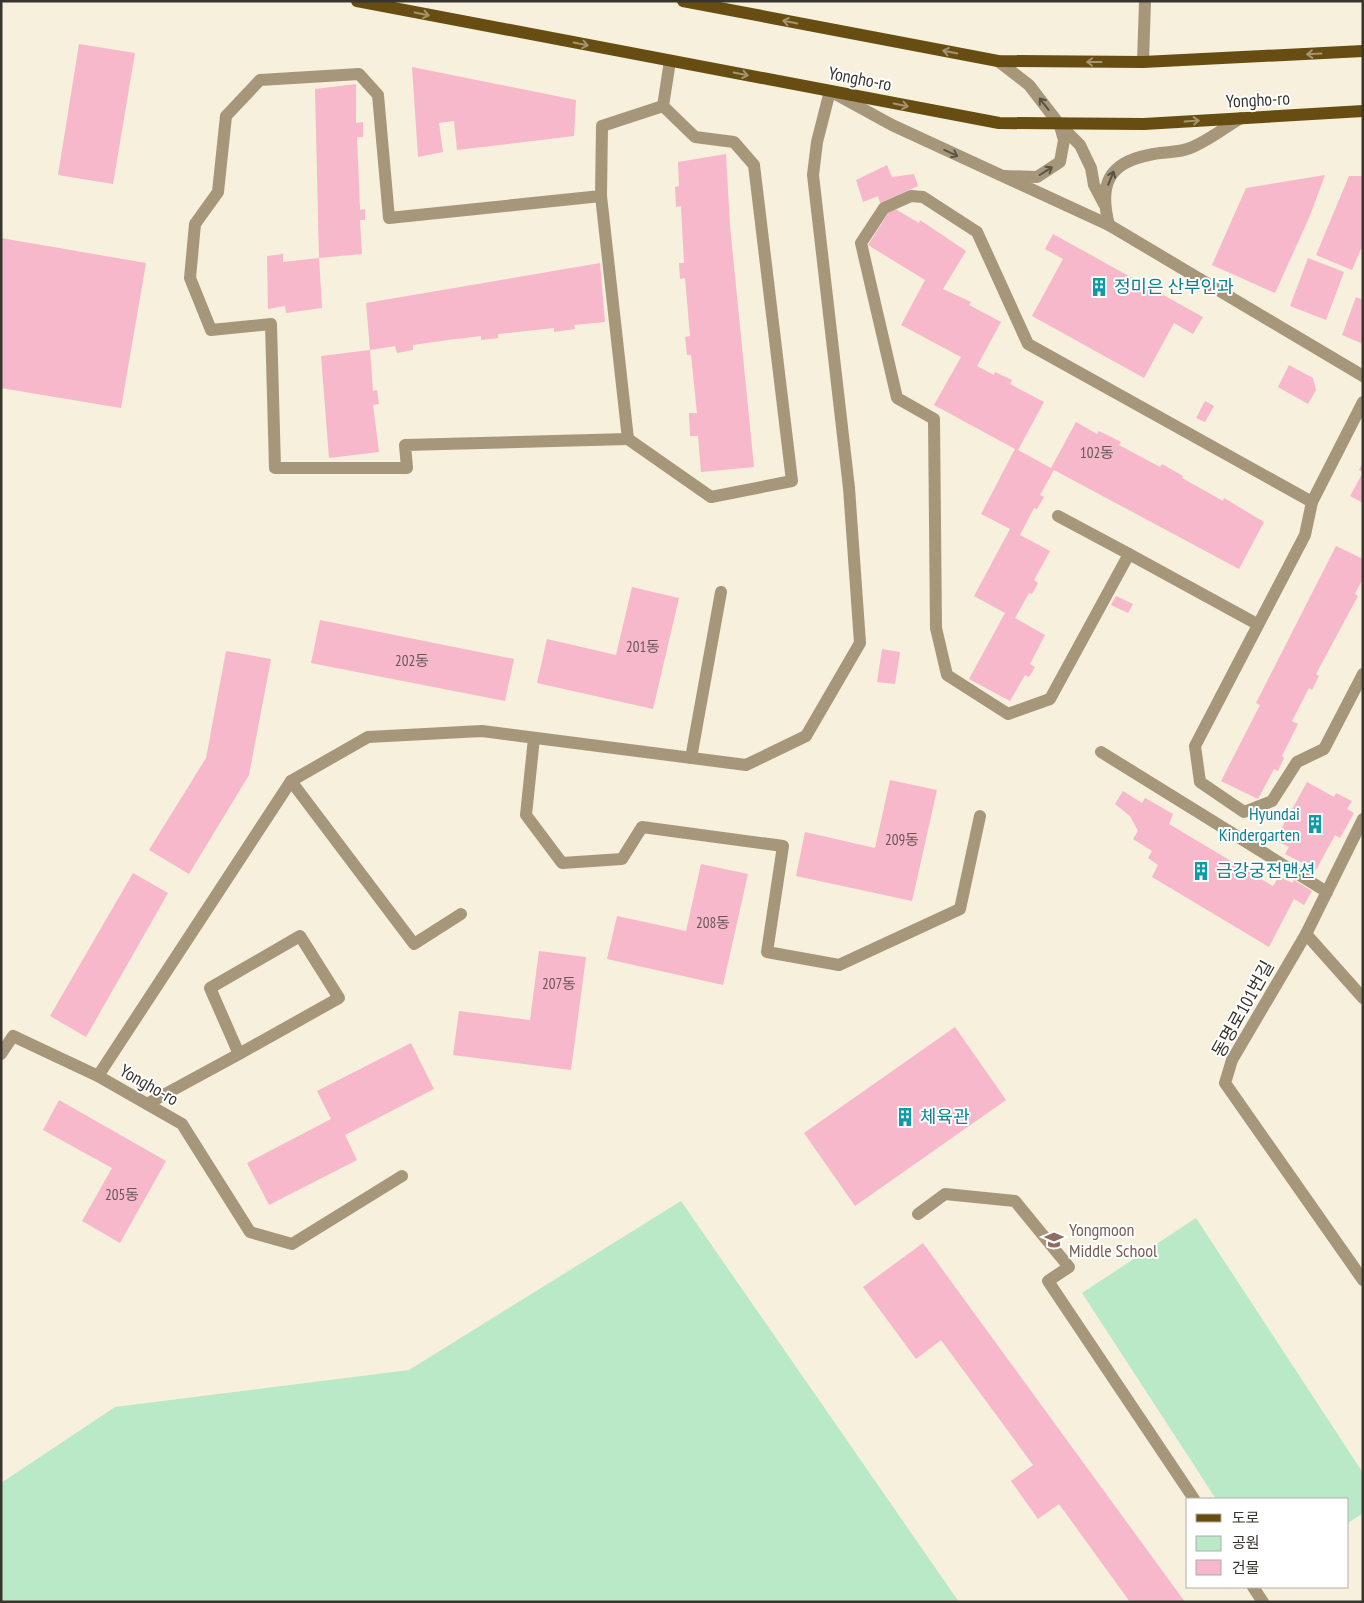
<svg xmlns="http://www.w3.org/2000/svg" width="1364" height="1603" font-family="'PT Sans Narrow','Noto Sans KR',sans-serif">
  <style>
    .green { fill: #b9e9c6 }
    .building { fill: #f6b8ca }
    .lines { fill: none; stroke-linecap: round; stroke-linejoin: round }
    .minor { stroke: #a6977b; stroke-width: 12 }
    .major { stroke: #674d12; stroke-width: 12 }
    .oneway { stroke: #a49471 }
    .oneway2 { stroke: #595245 }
    .labels { text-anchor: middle; stroke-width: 4; stroke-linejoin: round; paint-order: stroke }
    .number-label { font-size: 15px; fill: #685655 }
    .street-label { font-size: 18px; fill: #38352e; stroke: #fff }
    .culture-label { font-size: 18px; fill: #0d838f; stroke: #fff; text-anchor: start }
    .education-label { font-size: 18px; fill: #785e54; stroke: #fff; text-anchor: start }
  </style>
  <rect width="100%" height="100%" fill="#f7f0dd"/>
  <!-- green -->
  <g class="green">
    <polygon points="681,1201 959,1602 1,1602 1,1483 115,1407 409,1370"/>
    <polygon points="1196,1218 1363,1473 1363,1513 1348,1523 1348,1499 1216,1499 1082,1293"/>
  </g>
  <!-- building -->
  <g class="building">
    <polygon points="79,44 135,53 113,184 58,175"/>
    <polygon points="412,67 576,100 574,136 457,150 454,121 439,123 443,152 418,157"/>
    <polygon points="356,84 356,123 363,122 363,137 357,137 360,210 365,209 365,220 360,220 362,254 319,258 315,89"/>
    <polygon points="726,154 730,226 754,467 701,472 698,436 690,436 689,413 697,413 691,355 687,355 685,337 690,336 685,278 680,279 679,263 684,263 681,206 676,207 675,187 679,186 678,162"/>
    <polygon points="887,165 892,177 914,174 918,186 880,203 878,196 863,202 856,180"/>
    <polygon points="1325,175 1309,218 1275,293 1212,265 1246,188"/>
    <polygon points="1349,176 1363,176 1363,244 1352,270 1316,255"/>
    <polygon points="892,207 919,223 920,220 966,251 943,289 971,302 969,305 1001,322 977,366 994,375 995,372 1012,380 1010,384 1044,402 1018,450 1051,468 1076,422 1097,434 1099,431 1121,442 1119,445 1160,467 1162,464 1183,476 1182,478 1223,501 1224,498 1264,522 1239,569 1054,470 1040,495 1044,497 1037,509 1034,508 1020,535 1050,551 1034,580 1038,583 1032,594 1029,593 1015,618 1045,635 1030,664 1035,667 1029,677 1025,675 1010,701 969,679 1005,613 974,596 1010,529 981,514 1015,449 934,405 961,357 901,325 925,280 868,245"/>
    <polygon points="1053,234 1203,317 1193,334 1174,323 1144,378 1032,316 1063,259 1045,249"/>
    <polygon points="1,238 146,263 121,408 1,388"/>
    <polygon points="283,254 283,262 319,258 322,308 286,313 285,306 268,309 267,256"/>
    <polygon points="1308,258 1344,272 1326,320 1290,306"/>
    <polygon points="600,263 605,322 574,325 575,329 554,332 554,328 498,334 498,338 481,340 481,336 448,340 413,345 413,350 397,353 395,346 370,350 366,303"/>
    <polygon points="1356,297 1363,300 1363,344 1342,335"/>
    <polygon points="370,350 373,391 377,390 379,404 373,405 379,452 329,458 321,356"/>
    <polygon points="1289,365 1313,378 1316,390 1308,404 1278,387"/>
    <polygon points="1205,401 1214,406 1205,422 1196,418"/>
    <polygon points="1363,462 1363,503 1350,496 1363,472 1359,470"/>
    <polygon points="1336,546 1363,559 1363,578 1355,594 1358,596 1316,674 1319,676 1312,690 1309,688 1292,721 1298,724 1282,756 1284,758 1278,771 1274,769 1258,799 1221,781 1260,705 1256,703"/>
    <polygon points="632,587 679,598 653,709 537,683 547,639 616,655"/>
    <polygon points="1116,596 1133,604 1128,613 1111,605"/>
    <polygon points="320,620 514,659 505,701 311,663"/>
    <polygon points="882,649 900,652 895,684 877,682"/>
    <polygon points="226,651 271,659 249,775 189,874 149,850 206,758"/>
    <polygon points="890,780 937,790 912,901 796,876 805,832 875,848"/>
    <polygon points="1307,782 1334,797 1336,793 1352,801 1347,809 1354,813 1340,838 1335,835 1316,870 1285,854 1289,847 1275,840"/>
    <polygon points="1123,791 1142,803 1145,798 1173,814 1169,824 1273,886 1279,876 1292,883 1294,880 1312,891 1304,905 1294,899 1269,947 1152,877 1158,865 1148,858 1152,851 1133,839 1138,831 1130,816 1115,804"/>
    <polygon points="701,864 748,874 723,985 607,959 617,916 686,931"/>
    <polygon points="133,873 168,893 86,1037 50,1016"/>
    <polygon points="539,951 586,957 571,1070 453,1055 459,1011 530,1020"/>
    <polygon points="955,1027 1006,1100 855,1206 804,1133"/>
    <polygon points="411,1043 434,1089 345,1135 357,1160 269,1205 247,1163 331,1119 317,1091"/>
    <polygon points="59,1100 166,1161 120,1243 82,1221 112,1168 43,1130"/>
    <polygon points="923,1243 1185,1602 1130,1602 1059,1504 1038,1519 1011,1481 1033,1465 941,1340 916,1359 863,1287"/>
  </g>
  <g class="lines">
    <!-- minor -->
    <g class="minor">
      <polyline points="998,61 1029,85 1059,124 1080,145 1091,168 1094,185 1104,204"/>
      <polyline points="1143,62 1145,1"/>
      <polyline points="1004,176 1037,177 1060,162 1064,140 1060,126"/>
      <polyline points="601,196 389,218 378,95 359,74 260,80 226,116 218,192 195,224 190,278 211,330 271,324 275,468 407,468 405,445 628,439 601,196 602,126 663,106 670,61"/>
      <path d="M1109,225C1099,186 1107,163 1149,155C1161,152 1175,153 1187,149C1204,144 1225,127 1241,118"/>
      <polyline points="1363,402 1312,502 1305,535 1195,746 1200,782 1244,812 1272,801 1297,762 1324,749 1363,674"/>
      <polyline points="628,439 711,497 792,481 754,165 734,142 695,137 663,106"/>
      <polyline points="1058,516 1129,554"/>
      <polyline points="1257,624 1129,554 1050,699 1008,714 947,675 936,628 934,419 897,398 861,243 884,208 911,196 923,197 977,232 1028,344 1312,502"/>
      <polyline points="534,738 526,815 562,863 622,859 642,827 783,846 767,952 839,965 960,909 980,816"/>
      <polyline points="1101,752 1327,892"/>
      <polyline points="691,758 721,592"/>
      <polyline points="291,781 414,944 461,914"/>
      <polyline points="1363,819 1306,934 1232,1060 1225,1083 1363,1280"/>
      <polyline points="1306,934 1363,998"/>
      <polyline points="1,1054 13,1036 98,1076 182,1124 250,1232 292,1244 402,1176"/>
      <polyline points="98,1076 291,781 368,737 482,731 746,765 806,736 860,643 849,488 813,175 817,142 830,91 892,125 1109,225 1363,376"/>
      <polyline points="147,1104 239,1054 210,988 300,936 339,998 239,1054"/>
      <polyline points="918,1214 945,1194 1015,1201 1069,1267 1048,1281 1194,1499"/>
      <polyline points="1253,1587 1263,1602"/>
    </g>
    <!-- major -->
    <g class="major">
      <polyline points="357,1 999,123 1144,124 1363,111"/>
      <polyline points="683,1 998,61 1143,62 1363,51"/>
    </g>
  </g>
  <!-- one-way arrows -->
  <defs><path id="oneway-shaft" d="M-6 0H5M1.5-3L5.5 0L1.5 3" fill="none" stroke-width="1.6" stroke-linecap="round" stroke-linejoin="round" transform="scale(1.25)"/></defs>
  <g class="oneway">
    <use href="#oneway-shaft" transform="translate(422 14) rotate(11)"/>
    <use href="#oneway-shaft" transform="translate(790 22) rotate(-169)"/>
    <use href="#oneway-shaft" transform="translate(581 44) rotate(11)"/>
    <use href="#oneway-shaft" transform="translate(950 52) rotate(-169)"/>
    <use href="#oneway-shaft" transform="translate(1314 54) rotate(177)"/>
    <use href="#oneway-shaft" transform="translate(1094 62) rotate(-180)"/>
    <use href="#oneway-shaft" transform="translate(741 74) rotate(11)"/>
    <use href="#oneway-shaft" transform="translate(901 105) rotate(11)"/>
    <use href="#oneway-shaft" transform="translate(1192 121) rotate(-4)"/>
  </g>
  <g class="oneway2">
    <use href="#oneway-shaft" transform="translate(1044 104) rotate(-128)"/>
    <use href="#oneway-shaft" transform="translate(951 153) rotate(25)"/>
    <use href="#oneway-shaft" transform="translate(1046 171) rotate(-32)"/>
    <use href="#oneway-shaft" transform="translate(1111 178) rotate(-68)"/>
  </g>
  <!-- icons -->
  <defs>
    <g id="building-bare" transform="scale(1.5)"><path d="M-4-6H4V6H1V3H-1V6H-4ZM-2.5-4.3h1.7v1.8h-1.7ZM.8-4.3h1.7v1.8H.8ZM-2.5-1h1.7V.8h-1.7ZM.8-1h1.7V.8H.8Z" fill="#0f9aa8" stroke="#fff" stroke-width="2.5" paint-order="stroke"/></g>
    <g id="school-bare" transform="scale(1.5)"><path d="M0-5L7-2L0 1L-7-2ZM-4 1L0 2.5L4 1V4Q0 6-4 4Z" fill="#8d6e63" stroke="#fff" stroke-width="2.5" paint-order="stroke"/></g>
  </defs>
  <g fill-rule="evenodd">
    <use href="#building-bare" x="1099" y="287"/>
    <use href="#building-bare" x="1315" y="824"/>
    <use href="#building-bare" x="1201" y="871"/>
    <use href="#building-bare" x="905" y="1117"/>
    <use href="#school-bare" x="1054" y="1240"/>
  </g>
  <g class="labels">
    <!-- number labels -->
    <g class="number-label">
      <text x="1097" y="458">102동</text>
      <text x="643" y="652">201동</text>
      <text x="412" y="666">202동</text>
      <text x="902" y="845">209동</text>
      <text x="713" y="928">208동</text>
      <text x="559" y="989">207동</text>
      <text x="122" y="1200">205동</text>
    </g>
    <!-- street labels -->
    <g class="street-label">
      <text transform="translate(860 79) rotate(11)" y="6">Yongho-ro</text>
      <text transform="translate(1258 100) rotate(-3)" y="6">Yongho-ro</text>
      <text transform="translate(1243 1009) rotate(-61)" y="6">동명로101번길</text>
      <text transform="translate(149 1085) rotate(30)" y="6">Yongho-ro</text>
    </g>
    <!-- culture labels -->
    <g class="culture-label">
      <text x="1114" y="293">정미은 산부인과</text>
      <text x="1300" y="820" text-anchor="end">Hyundai<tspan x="1300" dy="21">Kindergarten</tspan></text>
      <text x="1216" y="877">금강궁전맨션</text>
      <text x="920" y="1123">체육관</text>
    </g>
    <!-- education labels -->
    <g class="education-label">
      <text x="1069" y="1236">Yongmoon<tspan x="1069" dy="21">Middle School</tspan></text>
    </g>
  </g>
  <!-- border -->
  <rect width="1364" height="1603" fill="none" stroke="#38352e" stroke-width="5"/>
  <!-- legend -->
  <rect x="1186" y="1498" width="162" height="90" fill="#ffffff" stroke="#afaeab"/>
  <rect x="1196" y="1514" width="25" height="8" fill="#674d12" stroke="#afaeab"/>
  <text x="1232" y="1523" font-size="15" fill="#38352e">도로</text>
  <rect x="1196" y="1536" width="25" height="15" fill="#b9e9c6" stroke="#afaeab"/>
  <text x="1232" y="1548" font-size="15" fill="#38352e">공원</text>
  <rect x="1196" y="1560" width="25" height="15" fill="#f6b8ca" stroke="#afaeab"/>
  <text x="1232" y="1573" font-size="15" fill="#38352e">건물</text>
</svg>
